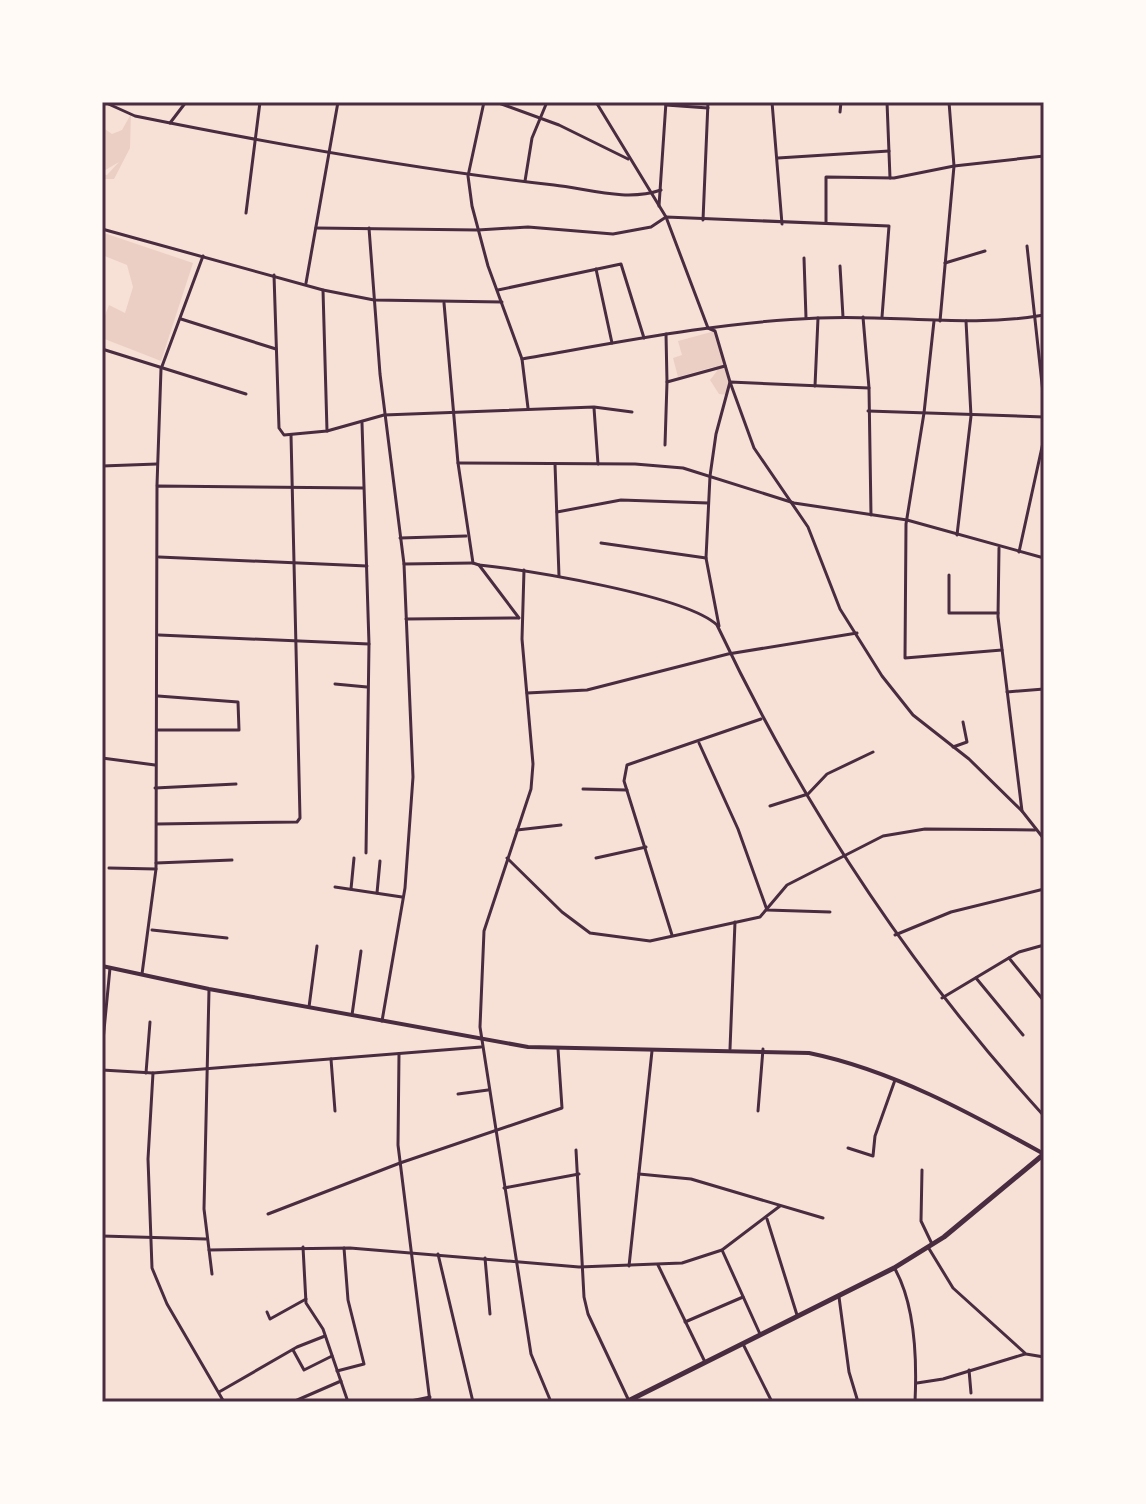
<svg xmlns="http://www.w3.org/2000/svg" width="1146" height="1504" font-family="'Nunito Sans',sans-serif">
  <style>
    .green { fill: #ebcfc5 }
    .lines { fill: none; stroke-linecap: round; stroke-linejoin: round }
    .minor { stroke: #4a2c40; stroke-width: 3 }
    .tertiary { stroke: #4a2c40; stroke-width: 4 }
    .primary { stroke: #4a2c40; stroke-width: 5 }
    .neatline { fill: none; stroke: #4a2c40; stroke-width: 3 }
  </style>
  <rect width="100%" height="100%" fill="#f7e1d7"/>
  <!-- green -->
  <g class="green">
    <polygon points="131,114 130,148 114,179 102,179 102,174 107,175 119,162 102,172 105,156 102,153 102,127 112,134 122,130"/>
    <polygon points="104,233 193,263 161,361 102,338 102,323 109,305 125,313 133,287 127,265 102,255"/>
    <polygon points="715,331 730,382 727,395 719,394 710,380 717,371 713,367 678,377 673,358 682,355 678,341"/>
  </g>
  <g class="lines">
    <!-- minor -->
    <g class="minor">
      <path d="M104,102L135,116C274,144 413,169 554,185C589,189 626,202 661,190"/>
      <polyline points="484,102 468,176 472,206 488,266 522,359 528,408"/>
      <polyline points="496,102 559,125 628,159"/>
      <polyline points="596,102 666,217 708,328 715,331 730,382 716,434 710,476 706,558 719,626"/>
      <polyline points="772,102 782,224"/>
      <polyline points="887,102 890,178"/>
      <polyline points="666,105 708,108"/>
      <polyline points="840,112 841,102"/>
      <polyline points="170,123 186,102"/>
      <polyline points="778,158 889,151"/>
      <polyline points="525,181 532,138 547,102"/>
      <polyline points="659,206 666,102"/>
      <polyline points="246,213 260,102"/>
      <polyline points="703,220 708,102"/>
      <polyline points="826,223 826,177 894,178 954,166 1044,156"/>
      <polyline points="316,228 478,230 528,227 613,234 651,227 666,217 889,226 882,317"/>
      <polyline points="369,228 380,374 404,564 413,777 405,888 382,1021"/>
      <polyline points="102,229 323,290 374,300 502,302"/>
      <polyline points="1027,246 1044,402"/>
      <polyline points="804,258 806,318"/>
      <polyline points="945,263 985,251"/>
      <polyline points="840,266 843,317"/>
      <polyline points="596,269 612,343"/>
      <polyline points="274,275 279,428 284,435 327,431 384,415 594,407 632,412"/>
      <polyline points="306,283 338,102"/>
      <polyline points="323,290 327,431"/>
      <polyline points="498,290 621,264 644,338"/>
      <polyline points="444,303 458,463 473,563 479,565 519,618"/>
      <polyline points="863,317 869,388 871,515"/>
      <polyline points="181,319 276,349"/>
      <polyline points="934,321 924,413 906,524 905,658 1002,650"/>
      <polyline points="940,321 954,166 949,102"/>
      <polyline points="666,334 667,382"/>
      <polyline points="102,349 246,394"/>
      <path d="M522,359C620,342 719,322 818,318C893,314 969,328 1044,315"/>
      <polyline points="815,386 818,318"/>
      <polyline points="869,388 730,382 754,448 808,527 840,609 882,676 913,715 969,759 1022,811 1044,839"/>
      <polyline points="594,408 598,464"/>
      <polyline points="868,411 1044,417"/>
      <polyline points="362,423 369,644 366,853"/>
      <polyline points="665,445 667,382 725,366"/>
      <polyline points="458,463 635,464 683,468 794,503 907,520 1044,558"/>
      <polyline points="555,464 559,576"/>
      <polyline points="102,466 157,464"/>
      <polyline points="157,485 161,369 203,256"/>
      <polyline points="557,512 621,500 708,503"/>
      <polyline points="957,535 971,416 966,321"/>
      <polyline points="400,538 466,536"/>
      <polyline points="601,543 706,558"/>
      <polyline points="999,548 998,617 1022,811"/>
      <polyline points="1019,552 1044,438"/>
      <polyline points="159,557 367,566"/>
      <polyline points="404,564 473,563"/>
      <path d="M479,565C526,570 685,595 717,625C801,803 911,970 1044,1116"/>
      <polyline points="524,570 522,639 533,764 531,789 484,931 480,1027 531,1354 551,1402"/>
      <polyline points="949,575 949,613 998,613"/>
      <polyline points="406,619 518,618"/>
      <polyline points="159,635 369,644"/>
      <polyline points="335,684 367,687"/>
      <polyline points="1007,692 1044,689"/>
      <polyline points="527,693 587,690 728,654 857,633"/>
      <polyline points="157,730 239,730 238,702 158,696"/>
      <polyline points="699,743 738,829 767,910 830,912"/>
      <polyline points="953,747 967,742 963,722"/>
      <polyline points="102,758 155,765"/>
      <polyline points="155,788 236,784"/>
      <polyline points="583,789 627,790"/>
      <polyline points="770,806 808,794 827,774 873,752"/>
      <polyline points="157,824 297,822 300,818 291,435"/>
      <polyline points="517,830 561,825"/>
      <polyline points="507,858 562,912 590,933 650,941 760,917 787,885 883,836 925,829 1035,830"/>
      <polyline points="596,858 646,847"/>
      <polyline points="156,863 232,860"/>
      <polyline points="109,868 156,869"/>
      <polyline points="335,887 402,897"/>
      <polyline points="351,889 354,858"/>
      <polyline points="377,893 380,861"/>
      <polyline points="152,930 227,938"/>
      <polyline points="672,935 624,781 627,765 761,719"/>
      <polyline points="895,935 951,912 1044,889"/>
      <polyline points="1009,958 1044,1001"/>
      <polyline points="142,974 156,869 157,486 363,488"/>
      <polyline points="976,978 1023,1035"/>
      <polyline points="209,990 204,1209 212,1274"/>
      <polyline points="942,998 1019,952 1044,945"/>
      <polyline points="309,1007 317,946"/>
      <polyline points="352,1015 361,951"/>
      <polyline points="730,1049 735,922"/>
      <polyline points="102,1051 110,968"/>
      <polyline points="399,1054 398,1145 430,1402"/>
      <polyline points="331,1059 335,1111"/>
      <polyline points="102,1070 153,1073 481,1047"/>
      <polyline points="146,1073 150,1022"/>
      <polyline points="153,1073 148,1159 152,1268 167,1304 224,1402"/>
      <polyline points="458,1094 488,1090"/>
      <polyline points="758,1111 763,1049"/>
      <polyline points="848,1148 873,1156 875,1136 895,1080"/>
      <polyline points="576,1150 584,1297 588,1314 629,1401"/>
      <polyline points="922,1170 921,1221 932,1244"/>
      <polyline points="639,1174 691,1179 823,1218"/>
      <polyline points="504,1188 579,1174"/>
      <polyline points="268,1214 400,1163 562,1108 558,1049"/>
      <polyline points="767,1219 797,1315"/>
      <polyline points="102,1236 206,1239"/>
      <polyline points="303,1247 306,1303 323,1329 348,1402"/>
      <polyline points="928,1247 953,1288 1026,1354 1044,1357"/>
      <polyline points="209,1250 350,1248 579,1267 682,1263 722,1250 780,1206"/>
      <polyline points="722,1250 760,1334"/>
      <polyline points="438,1254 473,1402"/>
      <polyline points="485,1258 490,1314"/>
      <polyline points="658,1265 705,1362"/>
      <polyline points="629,1266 652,1051"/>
      <path d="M895,1269C916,1307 917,1360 915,1402"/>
      <polyline points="839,1297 849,1372 858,1402"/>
      <polyline points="267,1312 270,1319 306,1299"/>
      <polyline points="685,1322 743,1297"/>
      <polyline points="743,1344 772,1402"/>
      <polyline points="293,1350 304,1370 332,1356"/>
      <polyline points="969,1370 971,1393"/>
      <polyline points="337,1371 364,1364 348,1300 344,1248"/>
      <polyline points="917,1383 943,1379 1025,1354"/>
      <polyline points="219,1392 297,1347 325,1336"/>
      <polyline points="295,1401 341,1381"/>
      <polyline points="406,1402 430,1397"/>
    </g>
    <!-- tertiary -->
    <path class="tertiary" d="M102,966L209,989L528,1047L809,1053C892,1070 970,1113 1044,1154"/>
    <!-- primary -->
    <polyline class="primary" points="626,1402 894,1268 944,1237 1044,1154"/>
  </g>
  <!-- border -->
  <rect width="1146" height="1504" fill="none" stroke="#fffaf5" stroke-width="208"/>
  <rect x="104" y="104" width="938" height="1296" class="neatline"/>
</svg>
